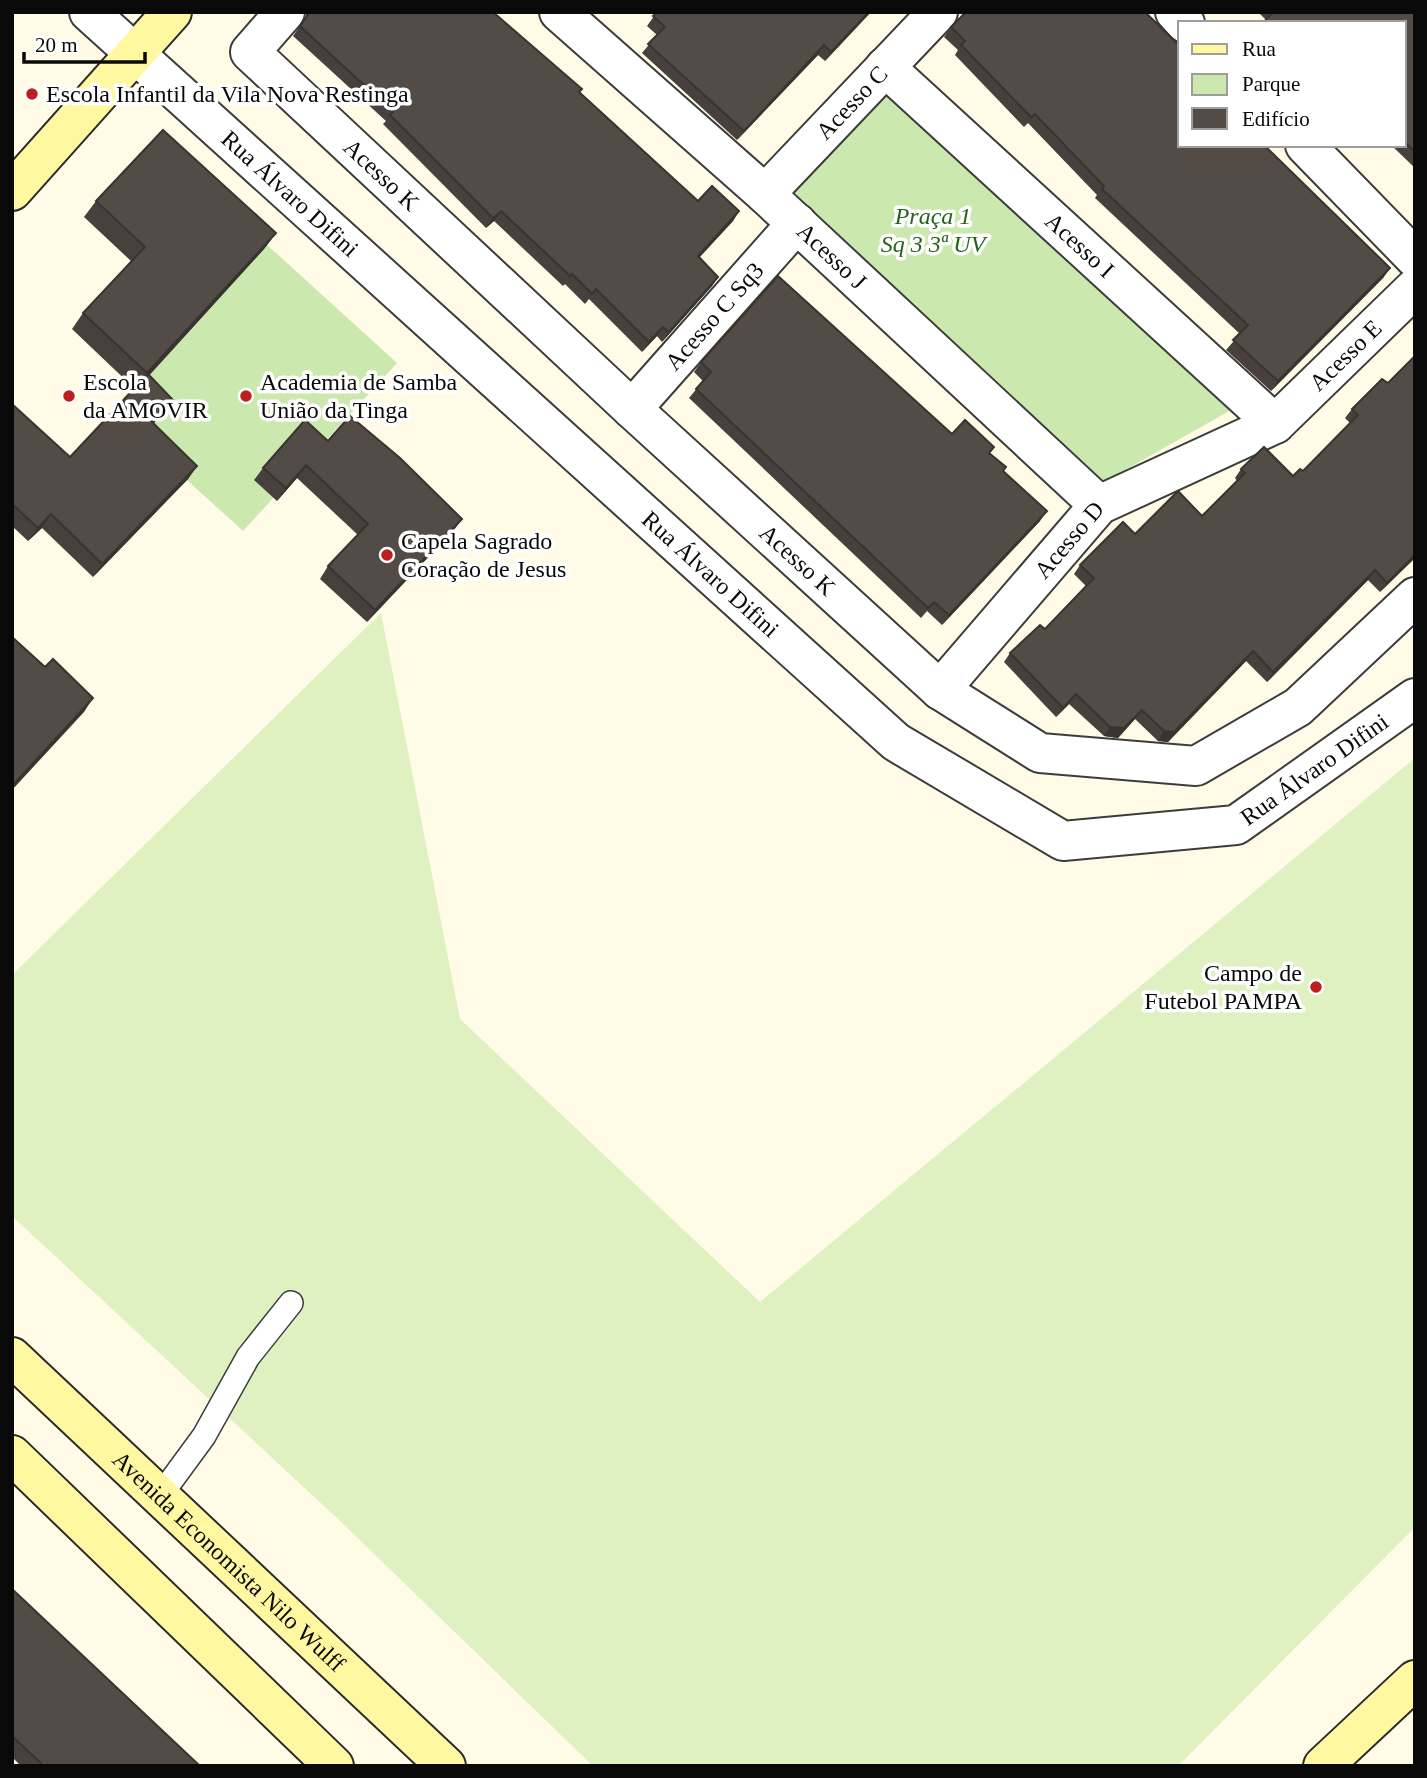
<svg xmlns="http://www.w3.org/2000/svg" width="1427" height="1778" font-family="'Times New Roman',serif">
  <style>
    .green { fill: #cbe9af }
    .pitch { fill: #dff0c1 }
    .lines { fill: none; stroke-linecap: round; stroke-linejoin: round }
    .lane-casing { stroke: #3c3c3c; stroke-width: 26 }
    .street-casing { stroke: #3c3c3c; stroke-width: 42 }
    .secondary-casing { stroke: #2b2b2b; stroke-width: 42 }
    .lane { stroke: #fff; stroke-width: 23 }
    .street { stroke: #fff; stroke-width: 38 }
    .secondary { stroke: #fff8a1; stroke-width: 38 }
    .wall { fill: #47403c }
    .shaded-wall { fill: #393431 }
    .building { fill: #524b46; stroke: #393431; stroke-width: 2 }
    .poi-dot { fill: #bd1e20; stroke: #fff; stroke-width: 2.5 }
    .labels { text-anchor: middle; stroke-width: 7; stroke-linejoin: round; paint-order: stroke }
    .poi-label { font-size: 24px; fill: #090909; stroke: #fff; text-anchor: start }
    .street-label { font-size: 24px; fill: #090909; stroke: #fff }
    .park-label { font-size: 24px; font-style: italic; fill: #266219; stroke: #fff }
  </style>
  <rect width="100%" height="100%" fill="#fffbe6"/>
  <!-- green -->
  <g class="green">
    <polygon points="886,91 1231,410 1104,482 791,193"/>
    <polygon points="265,243 397,363 243,531 111,411"/>
  </g>
  <!-- pitch -->
  <polygon class="pitch" points="381,613 460,1019 760,1302 1415,758 1415,1527 1178,1766 593,1766 338,1519 12,1216 12,975"/>
  <g class="lines">
    <!-- lane casing -->
    <g class="lane-casing">
      <polyline id="lane" points="160,1496 204,1436 248,1357 291,1303"/>
    </g>
    <!-- street casing -->
    <g class="street-casing">
      <g id="street">
        <path id="s1" d="M89,12L896,742L1063,841L1236,825L1415,698"/>
        <path id="s2" d="M285,12L250,52L632,409L940,690L1040,753L1196,766L1298,707L1415,597"/>
        <path id="s3" d="M559,12L765,194L1099,505"/>
        <polyline points="1175,12 1185,23"/>
        <path id="s4" d="M885,67L1275,424"/>
        <polyline points="1305,145 1415,258"/>
        <path id="s5" d="M765,194L938,12"/>
        <path id="s6" d="M632,409L797,223"/>
        <path id="s7" d="M940,690L1099,505L1275,424L1415,288"/>
      </g>
    </g>
    <!-- secondary casing -->
    <g class="secondary-casing">
      <g id="secondary">
        <polyline points="12,191 172,12"/>
        <path id="s8" d="M12,1357L446,1766"/>
        <polyline points="12,1455 334,1766"/>
        <polyline points="1323,1766 1415,1680"/>
      </g>
    </g>
    <!-- lane -->
    <use href="#lane" class="lane"/>
    <!-- street -->
    <use href="#street" class="street"/>
    <!-- secondary -->
    <use href="#secondary" class="secondary"/>
  </g>
  <!-- wall -->
  <g class="wall">
    <polygon points="306,12 493,12 698,201 739,211 733,221 699,258 718,277 712,286 662,342 657,336 642,352 589,299 585,304 565,284 563,286 494,221 486,228 383,124 386,121 293,36 306,17"/>
    <polygon points="657,12 871,12 825,61 818,55 737,140 642,53 657,35 647,26"/>
    <polygon points="1258,12 1415,12 1415,168 1391,145 1404,145 1404,23 1266,20"/>
    <polygon points="951,27 1180,145 1390,268 1383,278 1271,391 1226,350 1240,334 1095,198 1097,195 1028,123 1024,127 955,55 958,50 944,37"/>
    <polygon points="96,201 276,233 264,249 149,375 173,400 163,413 154,423 197,466 188,479 93,577 42,528 28,541 12,526 12,404 70,457 134,388 72,329 83,313 131,261 84,217"/>
    <polygon points="1415,356 1415,558 1380,592 1368,580 1267,682 1246,661 1168,742 1158,741 1135,719 1118,738 1104,736 1069,704 1056,717 1004,662 1010,653 1045,629 1086,586 1074,574 1080,565 1135,534 1202,516 1237,481 1235,478 1241,469 1293,476 1303,471 1350,423 1345,418 1352,409 1388,383"/>
    <polygon points="701,362 952,434 989,453 1040,521 942,625 927,611 921,618 689,398 703,381 694,372"/>
    <polygon points="328,441 462,519 453,531 367,622 320,579 328,566 358,535 297,478 277,501 254,480 263,468"/>
    <polygon points="12,1589 200,1766 21,1766 12,1757"/>
  </g>
  <!-- shaded-wall -->
  <g class="shaded-wall">
    <polygon points="869,12 871,12 825,61 831,52"/>
    <polygon points="824,45 818,55 737,140 744,131"/>
    <polygon points="501,211 494,221 486,228 493,218"/>
    <polygon points="739,211 733,221 691,266 698,256"/>
    <polygon points="276,233 264,249 136,390 147,373"/>
    <polygon points="1390,268 1383,278 1271,391 1278,381"/>
    <polygon points="718,277 712,286 662,342 669,332"/>
    <polygon points="663,327 657,336 642,352 649,342"/>
    <polygon points="173,400 163,413 143,435 152,422"/>
    <polygon points="306,465 297,478 277,501 286,488"/>
    <polygon points="197,466 188,479 93,577 102,564"/>
    <polygon points="1047,511 1040,521 942,625 949,615"/>
    <polygon points="51,514 42,528 28,541 38,528"/>
    <polygon points="462,519 453,531 367,622 375,610"/>
    <polygon points="1415,555 1415,558 1380,592 1387,583"/>
    <polygon points="1375,570 1368,580 1267,682 1273,672"/>
    <polygon points="1253,651 1246,661 1168,742 1158,741 1164,731"/>
    <polygon points="1076,694 1069,704 1056,717 1063,708"/>
    <polygon points="93,698 84,712 12,790 12,786"/>
    <polygon points="1142,710 1135,719 1118,738 1104,736 1110,727"/>
  </g>
  <!-- building -->
  <g class="building">
    <polygon points="310,12 493,12 582,89 579,92 698,201 712,186 739,211 698,256 718,277 669,332 663,327 649,342 596,289 592,294 572,274 570,276 501,211 493,218 390,115 393,112 300,26"/>
    <polygon points="657,12 869,12 831,52 824,45 744,131 648,44 665,27 653,16"/>
    <polygon points="966,12 1145,12 1180,46 1180,145 1264,145 1390,268 1278,381 1233,340 1248,325 1102,189 1104,186 1035,114 1031,117 961,45 965,41 951,27"/>
    <polygon points="1273,12 1415,12 1415,152 1404,141 1404,23 1263,23"/>
    <polygon points="163,130 276,233 147,373 83,313 145,247 96,201"/>
    <polygon points="778,276 952,434 965,420 994,447 989,453 1006,467 1003,471 1047,511 949,615 934,602 928,608 696,389 711,372 701,362"/>
    <polygon points="1415,356 1415,555 1387,583 1375,570 1273,672 1253,651 1174,732 1164,731 1142,710 1124,728 1110,727 1076,694 1063,708 1010,653 1040,625 1045,629 1094,578 1080,565 1123,522 1135,534 1178,491 1202,516 1245,473 1241,469 1264,447 1293,476 1300,469 1303,471 1358,415 1352,409 1382,379 1388,383"/>
    <polygon points="148,374 173,400 152,422 197,466 102,564 51,514 38,528 12,504 12,404 70,457"/>
    <polygon points="350,416 400,458 462,519 375,610 328,566 368,524 306,465 286,488 263,468 305,420 328,441"/>
    <polygon points="12,637 45,667 53,659 93,698 12,786"/>
    <polygon points="12,1589 200,1766 44,1766 12,1736"/>
  </g>
  <!-- markers -->
  <g class="poi-dot">
    <circle cx="32" cy="94" r="7"/>
    <circle cx="69" cy="396" r="7"/>
    <circle cx="246" cy="396" r="7"/>
    <circle cx="387" cy="555" r="7"/>
    <circle cx="1316" cy="987" r="7"/>
  </g>
  <g class="labels">
    <!-- poi labels -->
    <g class="poi-label">
      <text x="46" y="102">Escola Infantil da Vila Nova Restinga</text>
      <text x="83" y="390">Escola<tspan x="83" dy="28">da AMOVIR</tspan></text>
      <text x="260" y="390">Academia de Samba<tspan x="260" dy="28">União da Tinga</tspan></text>
      <text x="401" y="549">Capela Sagrado<tspan x="401" dy="28">Coração de Jesus</tspan></text>
      <text x="1302" y="981" text-anchor="end">Campo de<tspan x="1302" dy="28">Futebol PAMPA</tspan></text>
    </g>
    <!-- street labels -->
    <g class="street-label">
      <text dy="8" stroke="none"><textPath href="#s5" startOffset="126">Acesso C</textPath></text>
      <text dy="8" stroke="none"><textPath href="#s2" startOffset="233">Acesso K</textPath></text>
      <text dy="8" stroke="none"><textPath href="#s1" startOffset="271">Rua Álvaro Difini</textPath></text>
      <text dy="8" stroke="none"><textPath href="#s4" startOffset="264">Acesso I</textPath></text>
      <text dy="8" stroke="none"><textPath href="#s3" startOffset="366">Acesso J</textPath></text>
      <text dy="8" stroke="none"><textPath href="#s6" startOffset="124">Acesso C Sq3</textPath></text>
      <text dy="8" stroke="none"><textPath href="#s7" startOffset="536">Acesso E</textPath></text>
      <text dy="8" stroke="none"><textPath href="#s7" startOffset="198">Acesso D</textPath></text>
      <text dy="8" stroke="none"><textPath href="#s2" startOffset="800">Acesso K</textPath></text>
      <text dy="8" stroke="none"><textPath href="#s1" startOffset="838">Rua Álvaro Difini</textPath></text>
      <text dy="8" stroke="none"><textPath href="#s1" startOffset="1552">Rua Álvaro Difini</textPath></text>
      <text dy="8" stroke="none"><textPath href="#s8" startOffset="298">Avenida Economista Nilo Wulff</textPath></text>
    </g>
    <!-- park labels -->
    <g class="park-label">
      <text x="933" y="224">Praça 1<tspan x="933" dy="28">Sq 3 3ª UV</tspan></text>
    </g>
  </g>
  <!-- border -->
  <rect width="1427" height="1778" fill="none" stroke="#090909" stroke-width="28"/>
  <!-- legend -->
  <rect x="1178" y="21" width="228" height="126" fill="#ffffff" stroke="#9d9d9d" stroke-width="2"/>
  <rect x="1192" y="44" width="35" height="10" fill="#fff8a1" stroke="#9d9d9d" stroke-width="2"/>
  <text x="1242" y="56" font-size="21" fill="#090909">Rua</text>
  <rect x="1192" y="74" width="35" height="21" fill="#cbe9af" stroke="#9d9d9d" stroke-width="2"/>
  <text x="1242" y="91" font-size="21" fill="#090909">Parque</text>
  <rect x="1192" y="108" width="35" height="21" fill="#524b46" stroke="#9d9d9d" stroke-width="2"/>
  <text x="1242" y="126" font-size="21" fill="#090909">Edifício</text>
  <!-- scale -->
  <path d="M24 52v10h121v-10" fill="none" stroke="#090909" stroke-width="3.5"/>
  <text x="35" y="52" font-size="21" fill="#090909" stroke="#ffffff" stroke-width="5" paint-order="stroke">20 m</text>
</svg>
